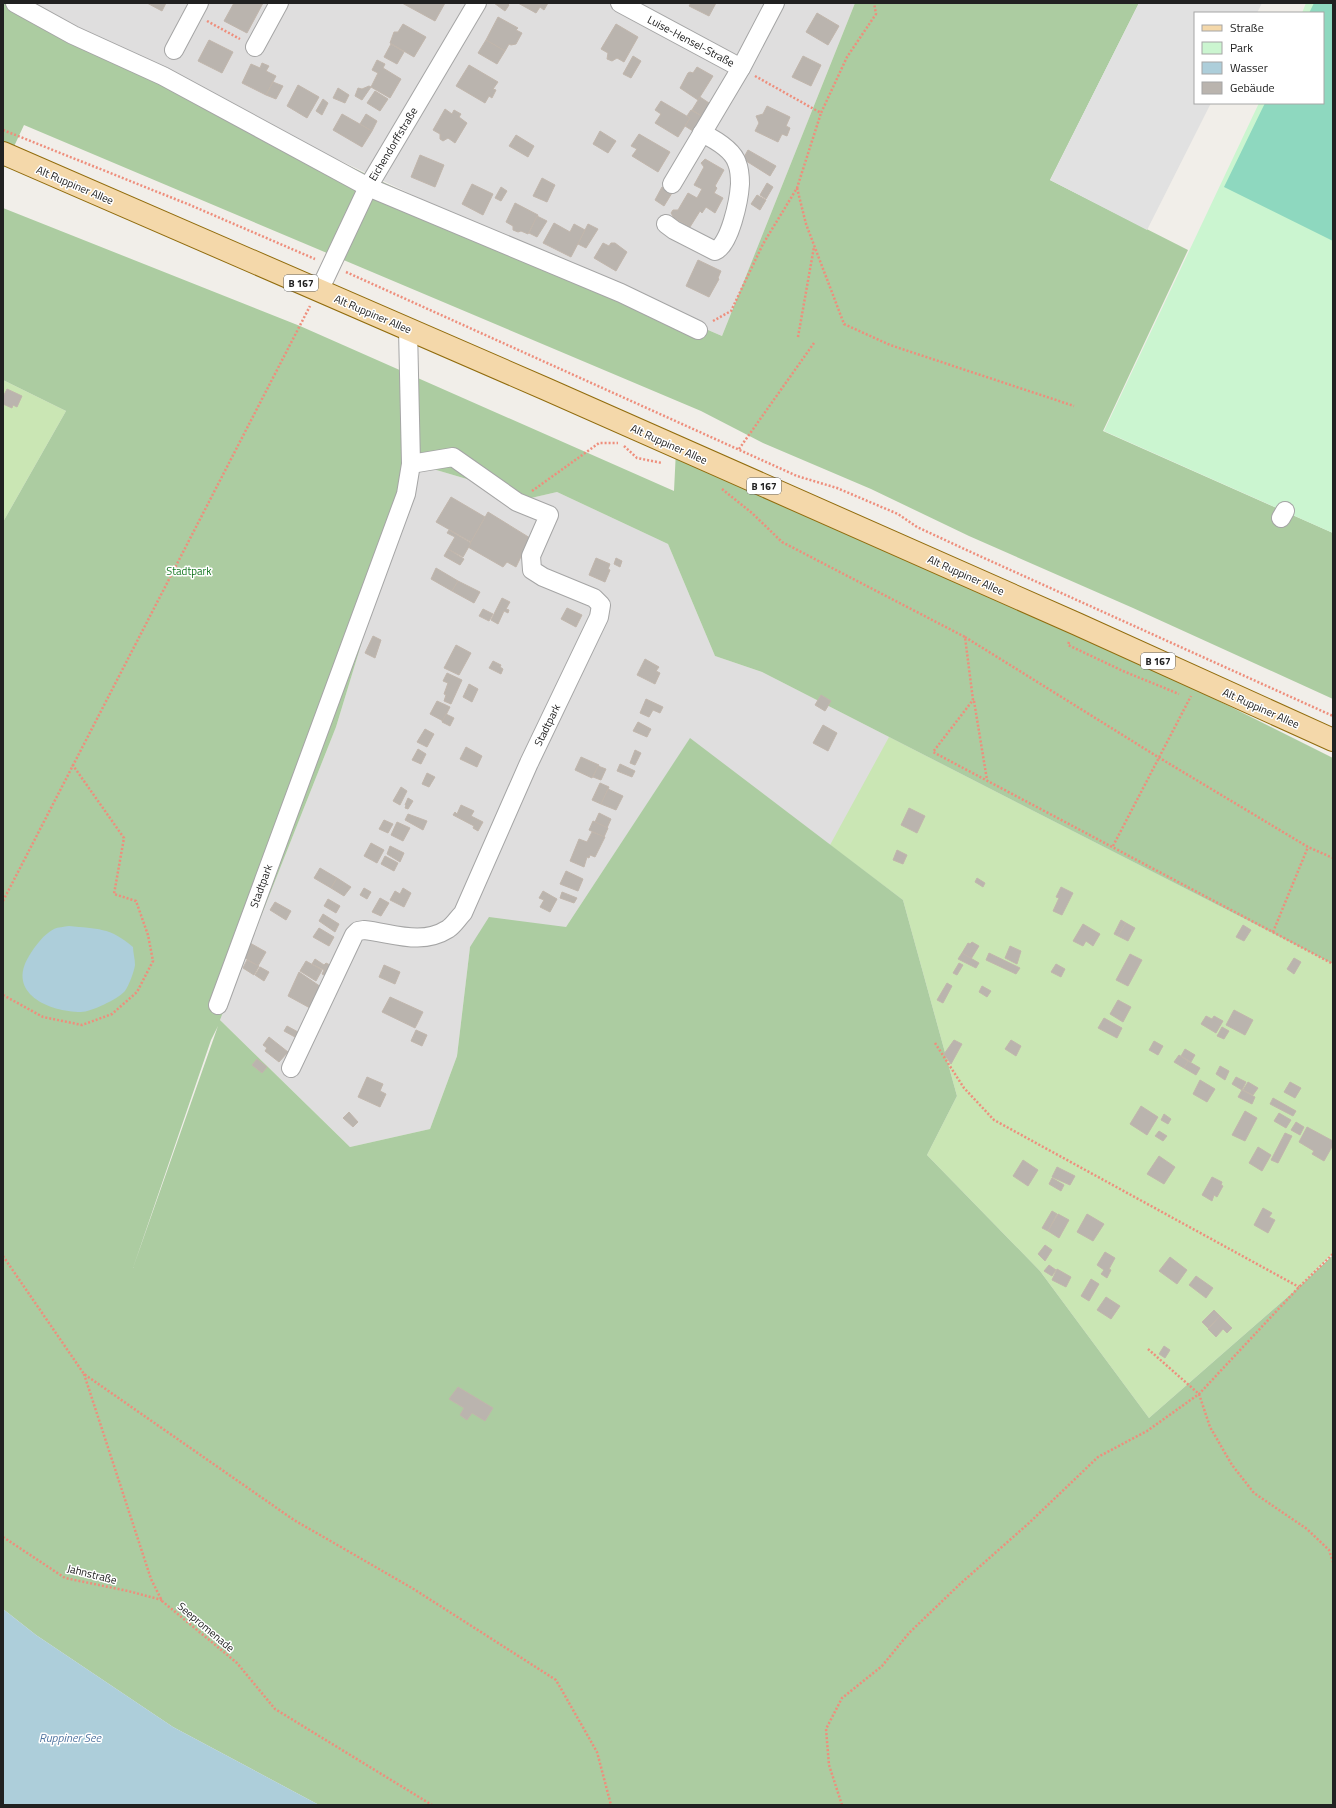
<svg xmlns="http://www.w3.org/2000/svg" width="1336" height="1808" font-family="'Titillium Web',sans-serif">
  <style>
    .residential { fill: #dfdede }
    .grass { fill: #cae6b4 }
    .forest { fill: #accca1; fill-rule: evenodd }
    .park { fill: #cbf5d0 }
    .pitch { fill: #8ed8bf }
    .parking { fill: #e1e1e1 }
    .water { fill: #adceda }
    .building { fill: #bab4ae; stroke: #c1b6ac }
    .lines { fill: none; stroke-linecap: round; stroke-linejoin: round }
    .minor-casing { stroke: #a5a5a5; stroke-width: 20 }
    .major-casing { stroke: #916c0d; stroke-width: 24 }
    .path { stroke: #ee8e7c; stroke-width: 2.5; stroke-dasharray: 2 2; stroke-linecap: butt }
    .minor { stroke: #fff; stroke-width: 18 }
    .major { stroke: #f4d8aa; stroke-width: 22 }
    .labels { text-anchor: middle; stroke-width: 3; stroke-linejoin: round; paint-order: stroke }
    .shield { fill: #fff; stroke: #646464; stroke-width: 1 }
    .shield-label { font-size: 10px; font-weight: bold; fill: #212121 }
    .street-label { font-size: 11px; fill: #212121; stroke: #fff }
    .park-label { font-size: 11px; fill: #167823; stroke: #fff }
    .water-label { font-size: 12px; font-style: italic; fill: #5276a1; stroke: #fff }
  </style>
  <rect width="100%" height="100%" fill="#f1eee9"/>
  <!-- residential -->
  <g class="residential">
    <polygon points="7,3 855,3 722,336 544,257"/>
    <polygon points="416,464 531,498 557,492 668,544 715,656 762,672 1333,964 1333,1253 1299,1287 903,900 690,739 566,927 470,947 457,1056 430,1129 350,1147 220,1020 336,727"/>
  </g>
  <!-- grass -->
  <g class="grass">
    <polygon points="3,380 66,411 3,522"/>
    <polygon points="889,737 1333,964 1333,1253 1299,1287 1149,1418 1040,1271 927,1155 957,1096 903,900 830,845"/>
  </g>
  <!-- forest -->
  <g class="forest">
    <path d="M3,3H7C245,114 480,233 722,336L855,3H1139L1050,180L1188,250L1103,431L1333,533V699L1133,608L969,536L871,489L763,443L701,411L24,125L3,170Z"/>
    <path d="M3,208L300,326L674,491L676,450L1185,684L1333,758V964L762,672L715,656L668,544L557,492L531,498L416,464L336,727L220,1020L350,1147L430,1129L457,1056L470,947L489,917L566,927L690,738L903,900L957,1096L927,1155L1040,1271L1149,1418L1299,1287L1333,1255V1805H319L173,1727L36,1635L3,1609V522L66,411L3,380ZM218,1026L133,1268L211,1040Z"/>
  </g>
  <!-- park -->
  <polygon class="park" points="1306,3 1333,3 1333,533 1104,431 1259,103 1323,103 1323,13 1302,13"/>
  <!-- pitch -->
  <polygon class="pitch" points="1314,3 1333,3 1333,241 1224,187 1265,103 1323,103 1323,13 1309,13"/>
  <!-- parking -->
  <polygon class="parking" points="1139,3 1262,3 1257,13 1195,13 1195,103 1211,103 1147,230 1050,180"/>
  <!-- water -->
  <g class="water">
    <path d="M69,926C97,929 110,927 133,947C133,952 135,959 135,965C134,972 129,985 125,991C118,999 91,1012 81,1012C49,1012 6,993 29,956C35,946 44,934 54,929C58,927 64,927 69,926Z"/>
    <polygon points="3,1609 36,1635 173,1727 319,1805 3,1805"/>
  </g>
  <!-- building -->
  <g class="building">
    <polygon points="147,3 166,3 162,11"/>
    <polygon points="234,3 263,3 247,33 224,21"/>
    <polygon points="402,3 445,3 435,21"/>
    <polygon points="494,3 507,3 509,5 505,11"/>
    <polygon points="518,3 548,3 544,10 540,7 536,13"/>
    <polygon points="691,3 716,3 709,16 689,6"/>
    <polygon points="817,13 839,26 828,45 806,32"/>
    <polygon points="498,17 518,28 516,30 522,33 516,44 511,45 509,44 505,51 486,40"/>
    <polygon points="403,24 426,37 414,57 390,43 394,32 398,32"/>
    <polygon points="616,24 638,37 624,62 617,58 612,61 607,59 608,53 601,49"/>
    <polygon points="209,40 233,52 222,73 198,61"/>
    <polygon points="486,40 505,51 497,64 478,53"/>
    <polygon points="391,44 404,52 397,64 384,57"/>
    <polygon points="633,56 641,61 631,78 623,74"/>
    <polygon points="803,56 821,65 811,86 792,77"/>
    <polygon points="377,60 385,64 383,68 401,79 390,98 371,87 378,73 372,70"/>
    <polygon points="262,63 269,66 266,71 276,76 266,95 242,83 251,64 260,68"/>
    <polygon points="469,65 498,82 493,89 496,90 492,98 489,96 485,103 456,86"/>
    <polygon points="697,67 713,76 698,100 680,88 688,73 690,72 693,73"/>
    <polygon points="273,82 283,86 276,99 266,95"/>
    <polygon points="298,85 319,97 307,118 287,106"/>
    <polygon points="369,86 371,87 362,100 355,96 358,88 362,89"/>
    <polygon points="338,88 349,95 345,103 333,98"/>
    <polygon points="375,91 388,99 380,111 367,103"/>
    <polygon points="700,97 712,105 705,118 692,110"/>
    <polygon points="323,99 328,103 322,115 316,111"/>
    <polygon points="661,101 690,118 678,137 655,123 661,114 655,110"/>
    <polygon points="767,106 790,117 786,126 790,128 787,136 782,134 778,142 755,131 759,123 756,116 763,114"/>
    <polygon points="445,109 452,114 454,110 461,114 459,117 467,123 455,143 448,138 443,141 440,139 440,134 433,130"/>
    <polygon points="691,110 705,118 696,133 685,126 690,118 687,116"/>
    <polygon points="342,114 372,131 362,147 333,130"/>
    <polygon points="366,114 377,121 372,131 360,124"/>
    <polygon points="600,131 616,141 608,153 593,144"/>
    <polygon points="639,134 670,152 658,172 632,156 637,149 631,146"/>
    <polygon points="516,135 534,146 528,157 509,146"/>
    <polygon points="748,150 776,166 770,176 743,159"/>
    <polygon points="420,155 444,165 435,187 411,177"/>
    <polygon points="705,159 724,170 715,186 717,188 714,193 723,198 715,213 706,207 702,213 700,211 690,227 674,218 671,213 673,210 678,210 688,193 697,198 702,189 694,185 704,167 701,163"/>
    <polygon points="542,178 555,185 547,202 533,196"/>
    <polygon points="767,183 773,187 766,199 760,195"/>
    <polygon points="472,184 493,194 483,215 462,204"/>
    <polygon points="501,187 507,191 501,201 495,198"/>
    <polygon points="662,187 672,193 664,206 655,200"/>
    <polygon points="757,195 766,200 760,210 751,204"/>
    <polygon points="515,203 538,215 528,234 521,231 518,232 513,230 513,226 506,222"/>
    <polygon points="537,216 547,221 537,237 529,233"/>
    <polygon points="554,223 570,232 574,224 585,230 571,257 543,243"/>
    <polygon points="588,224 598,229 586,248 578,244"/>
    <polygon points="603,243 609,246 611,243 615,243 627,252 616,271 594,258"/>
    <polygon points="698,260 721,271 718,278 719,279 709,297 686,286"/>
    <polygon points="7,389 22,396 17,407 13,405 12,408 3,404 3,397"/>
    <polygon points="451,497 485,517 471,542 436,522"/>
    <polygon points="488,512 530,538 516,567 507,562 503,567 468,547"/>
    <polygon points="449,530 471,543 463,557 448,549 455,537 447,533"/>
    <polygon points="448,549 464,559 460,565 444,556"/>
    <polygon points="596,558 610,564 608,569 610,570 605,582 589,575"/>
    <polygon points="616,558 622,561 620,567 614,564"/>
    <polygon points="436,568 458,581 452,591 431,579"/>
    <polygon points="458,581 480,592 474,603 452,591"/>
    <polygon points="502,598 510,602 506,609 509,610 508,613 504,611 498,624 491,620"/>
    <polygon points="567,608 582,615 576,627 561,619"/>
    <polygon points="483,609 493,614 489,621 479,616"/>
    <polygon points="373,636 381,640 375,658 365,653"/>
    <polygon points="456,645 471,653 459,675 444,668"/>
    <polygon points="645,659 659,667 656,671 660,673 655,684 637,675"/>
    <polygon points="493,661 501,665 500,667 503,669 501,674 489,668"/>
    <polygon points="447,673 462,680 451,704 444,701 446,695 444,694 448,683 443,681"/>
    <polygon points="469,684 478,689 472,702 463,697"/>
    <polygon points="821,695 831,701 825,711 815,705"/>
    <polygon points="646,699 663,707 660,713 653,710 649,717 640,713"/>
    <polygon points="437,701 450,707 443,721 430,714"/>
    <polygon points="446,714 454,718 450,726 442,722"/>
    <polygon points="638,722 651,729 647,737 633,731"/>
    <polygon points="823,725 837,733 828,751 813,743"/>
    <polygon points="425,729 434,734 427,747 417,742"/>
    <polygon points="466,747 482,756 477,767 460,759"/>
    <polygon points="418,749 426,754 421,764 412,760"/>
    <polygon points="635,750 641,753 635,765 630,763"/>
    <polygon points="581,757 599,765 592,778 575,770"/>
    <polygon points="620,764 635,771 632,777 617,771"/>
    <polygon points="598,766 606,769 601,780 593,777"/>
    <polygon points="427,773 435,777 429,787 422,784"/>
    <polygon points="600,783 609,787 601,804 592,800"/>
    <polygon points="401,787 407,791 400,805 393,801"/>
    <polygon points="608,789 623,796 616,810 601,804"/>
    <polygon points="408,798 413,801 408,809 405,808 406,805 405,805"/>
    <polygon points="461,805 474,811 471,816 483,822 478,831 473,828 474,826 453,815 455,812 457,814"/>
    <polygon points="909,808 925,816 917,833 901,825"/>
    <polygon points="599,813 611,819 607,828 595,822"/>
    <polygon points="408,814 427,821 423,830 405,820"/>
    <polygon points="384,820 393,824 388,833 379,829"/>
    <polygon points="593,821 608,828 604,837 589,830"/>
    <polygon points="397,822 410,828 403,841 391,835"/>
    <polygon points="592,832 605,837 595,857 590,855 589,858 587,857 584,867 570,861 579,839 587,842"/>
    <polygon points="371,843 384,850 377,863 364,856"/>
    <polygon points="390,846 404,853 400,862 387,854"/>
    <polygon points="897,850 907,855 903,864 893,860"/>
    <polygon points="385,856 398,863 394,871 381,864"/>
    <polygon points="320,868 337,878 331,888 314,878"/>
    <polygon points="566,871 583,879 578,891 560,884"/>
    <polygon points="337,878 351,887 344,896 331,888"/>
    <polygon points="977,878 985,883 983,887 975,882"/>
    <polygon points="1061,887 1073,893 1062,915 1053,911 1059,898 1056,897"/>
    <polygon points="364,888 371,892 367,899 360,895"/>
    <polygon points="403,888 411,893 404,907 390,900 395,891 400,894"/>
    <polygon points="543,891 557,899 550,912 540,907 544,900 539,898"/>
    <polygon points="562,892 577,898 574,903 560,898"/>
    <polygon points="380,898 389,903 381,916 372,912"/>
    <polygon points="328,899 340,906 336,913 324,906"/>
    <polygon points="275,902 291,911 286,920 270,910"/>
    <polygon points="323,914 339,924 335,932 319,921"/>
    <polygon points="1121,920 1126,923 1118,936 1114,934"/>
    <polygon points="1126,923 1135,928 1128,941 1118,936"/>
    <polygon points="1083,924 1100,934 1093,946 1086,941 1083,946 1073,941"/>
    <polygon points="1243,925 1251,930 1244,941 1236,937"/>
    <polygon points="319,928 334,937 329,946 313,937"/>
    <polygon points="972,942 979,946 971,959 962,953 968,943 970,944"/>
    <polygon points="250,943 266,952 258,966 245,958"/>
    <polygon points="1010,946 1021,951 1017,964 1005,958"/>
    <polygon points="962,953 979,963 976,968 958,959"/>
    <polygon points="989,953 1020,968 1016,974 986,960"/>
    <polygon points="1130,954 1142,960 1128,986 1116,980"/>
    <polygon points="1294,958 1301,962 1294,974 1287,969"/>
    <polygon points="315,959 324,965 326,963 330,965 328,977 322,974 324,970 312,964"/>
    <polygon points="247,960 259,966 254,975 243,968"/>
    <polygon points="306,961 322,970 316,981 300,971"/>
    <polygon points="959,963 963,965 957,975 953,973"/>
    <polygon points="1056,964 1065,969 1061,977 1051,972"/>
    <polygon points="384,965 400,972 395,984 379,977"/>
    <polygon points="260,967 269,972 264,981 255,975"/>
    <polygon points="299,972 321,987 310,1008 288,996"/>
    <polygon points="947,983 952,986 943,1003 937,1000"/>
    <polygon points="982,986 991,991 987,997 979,992"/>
    <polygon points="390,997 423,1012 415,1028 382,1012"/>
    <polygon points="1118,1000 1131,1007 1123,1022 1110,1014"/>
    <polygon points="1234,1010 1253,1020 1245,1035 1226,1025"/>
    <polygon points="1206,1016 1212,1019 1214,1016 1223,1021 1216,1033 1201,1024"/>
    <polygon points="1104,1018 1122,1028 1117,1038 1098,1028"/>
    <polygon points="287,1026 298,1032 295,1037 284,1031"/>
    <polygon points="1222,1027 1229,1031 1224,1039 1217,1036"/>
    <polygon points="416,1030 427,1035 422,1046 411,1041"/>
    <polygon points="269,1037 288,1052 279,1062 265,1051 267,1048 263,1045"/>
    <polygon points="954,1040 962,1044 951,1064 944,1054"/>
    <polygon points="1011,1040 1021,1046 1016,1056 1005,1049"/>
    <polygon points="1154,1041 1163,1046 1158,1055 1149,1050"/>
    <polygon points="1185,1049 1195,1055 1191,1062 1181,1056"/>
    <polygon points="1179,1055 1188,1061 1184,1068 1174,1062"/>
    <polygon points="257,1059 267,1067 262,1073 252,1065"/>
    <polygon points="1188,1061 1200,1068 1196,1075 1184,1068"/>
    <polygon points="1220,1066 1229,1071 1225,1080 1216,1074"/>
    <polygon points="367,1077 383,1084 380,1091 386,1094 380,1107 358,1097"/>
    <polygon points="1236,1077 1246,1082 1242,1090 1232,1084"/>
    <polygon points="1200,1080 1215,1089 1207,1102 1193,1094"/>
    <polygon points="1248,1082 1258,1088 1253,1095 1243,1090"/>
    <polygon points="1290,1082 1301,1088 1295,1098 1284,1092"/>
    <polygon points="1242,1090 1255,1097 1252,1104 1238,1097"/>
    <polygon points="1273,1098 1296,1111 1293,1116 1270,1104"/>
    <polygon points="1141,1106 1158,1117 1147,1135 1130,1124"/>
    <polygon points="1245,1111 1257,1118 1245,1141 1232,1135"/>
    <polygon points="349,1112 358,1122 353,1127 343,1118"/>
    <polygon points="1279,1113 1291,1120 1286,1128 1274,1121"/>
    <polygon points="1164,1114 1171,1119 1168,1124 1161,1120"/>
    <polygon points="1296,1122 1304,1127 1300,1135 1291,1130"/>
    <polygon points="1307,1127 1333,1141 1333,1145 1324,1161 1312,1154 1314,1151 1299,1142"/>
    <polygon points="1159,1131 1167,1136 1163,1141 1155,1136"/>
    <polygon points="1285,1133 1292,1136 1278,1163 1271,1160"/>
    <polygon points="1258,1147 1271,1155 1262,1171 1249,1163"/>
    <polygon points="1159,1156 1175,1167 1164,1184 1147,1174"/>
    <polygon points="1023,1160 1038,1170 1028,1186 1013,1176"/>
    <polygon points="1057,1167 1075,1176 1070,1185 1052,1177"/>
    <polygon points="1212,1177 1222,1182 1221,1185 1223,1186 1217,1197 1214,1195 1212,1201 1202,1195"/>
    <polygon points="1052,1178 1064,1185 1061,1191 1049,1184"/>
    <polygon points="1263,1208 1272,1213 1269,1217 1275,1220 1268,1233 1254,1225"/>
    <polygon points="1052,1211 1057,1214 1048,1231 1042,1228"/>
    <polygon points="1058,1214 1069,1220 1059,1238 1048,1231"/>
    <polygon points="1087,1214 1104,1224 1093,1241 1077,1232"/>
    <polygon points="1045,1245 1052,1250 1045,1261 1038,1254"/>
    <polygon points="1105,1252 1115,1258 1109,1269 1111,1270 1107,1278 1101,1274 1104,1270 1097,1265"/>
    <polygon points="1170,1257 1187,1270 1177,1284 1159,1271"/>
    <polygon points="1049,1265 1056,1270 1052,1276 1044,1271"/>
    <polygon points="1057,1269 1071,1277 1066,1287 1052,1280"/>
    <polygon points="1196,1276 1213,1288 1206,1298 1189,1285"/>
    <polygon points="1091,1279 1099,1284 1089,1301 1081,1296"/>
    <polygon points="1106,1297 1120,1306 1111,1319 1097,1310"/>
    <polygon points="1214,1310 1220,1316 1208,1328 1202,1322"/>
    <polygon points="1220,1316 1232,1328 1227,1333 1223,1329 1216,1337 1208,1329"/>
    <polygon points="1164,1346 1170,1350 1165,1358 1159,1354"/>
    <polygon points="458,1387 493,1408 485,1421 472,1413 467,1420 460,1415 464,1408 449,1399"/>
  </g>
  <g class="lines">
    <!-- minor casing -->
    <g class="minor-casing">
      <g id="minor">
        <polyline points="15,3 73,35 163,76 368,187 621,293 698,330"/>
        <polyline points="620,3 741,68 775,3"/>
        <polyline points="255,47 279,3"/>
        <polyline points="174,50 199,3"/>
        <polyline points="672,184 741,68"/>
        <path d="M666,224L674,230L715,251C730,245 739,200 740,184C740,178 739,168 737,163C733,150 714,139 702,133"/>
        <polyline points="319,291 368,187 477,3"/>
        <polyline points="1281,518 1285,511"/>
        <polyline points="218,1005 406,494 411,464 408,329"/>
        <path d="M291,1068L354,935L358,931L364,930C393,933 421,946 448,929C454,925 458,918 463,913L529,763L599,617L601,605L594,598L543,577L532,570L531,556L549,515L517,502L453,457L411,464"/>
      </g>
    </g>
    <!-- major casing -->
    <g class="major-casing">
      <polyline id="major" points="3,153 546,389 1077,624 1333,740"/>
    </g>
    <!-- path -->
    <g class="path">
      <polyline points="207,21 240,39"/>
      <polyline points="755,76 821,113 847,57 876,14 874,3"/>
      <polyline points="3,130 190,205 315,259"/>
      <polyline points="797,188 806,224 844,324 890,345 1074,406"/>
      <polyline points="346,272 797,476 837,488 898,514 917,527 973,553 1333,716"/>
      <polyline points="713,321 731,311 763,244 797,188 821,113"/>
      <polyline points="798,337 814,247"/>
      <polyline points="624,446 637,458 662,463"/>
      <polyline points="739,449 814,343"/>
      <polyline points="722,489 752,513 782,542 965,637 973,700 933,752 1333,964"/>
      <polyline points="532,491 599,443 618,443"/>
      <polyline points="965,637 1158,757 1308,847 1333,858"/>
      <polyline points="1069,642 1068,645 1123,671 1179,694"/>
      <polyline points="974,701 987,780"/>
      <polyline points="1113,846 1191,696"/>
      <polyline points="3,901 310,306"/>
      <polyline points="1273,932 1308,847"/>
      <polyline points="3,995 43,1017 82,1025 112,1014 137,992 153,961 148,935 136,901 114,894 124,838 72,764"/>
      <polyline points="935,1043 964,1088 994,1120 1299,1287"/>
      <polyline points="3,1256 84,1374 294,1520 412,1588 556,1680 597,1752 611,1805"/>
      <polyline points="1148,1349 1199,1394 1210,1427 1232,1465 1254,1493 1307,1529 1329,1550 1333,1562"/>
      <polyline points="84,1374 151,1579 162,1601 237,1663 275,1709 432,1805"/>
      <polyline points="3,1537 65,1578 128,1591 162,1600"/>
      <polyline points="842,1805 829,1765 826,1729 842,1698 882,1666 909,1633 960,1584 1029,1523 1098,1457 1147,1431 1199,1394 1299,1287 1333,1254"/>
    </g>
    <!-- minor -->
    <use href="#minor" class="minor"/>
    <!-- major -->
    <use href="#major" class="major"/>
  </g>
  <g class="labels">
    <!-- shield labels -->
    <g class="shield">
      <rect x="284" y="275" width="34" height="16" rx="3"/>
      <rect x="747" y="478" width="34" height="16" rx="3"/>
      <rect x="1141" y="653" width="34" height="16" rx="3"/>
    </g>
    <g class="shield-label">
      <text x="301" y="287">B 167</text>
      <text x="764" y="490">B 167</text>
      <text x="1158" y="665">B 167</text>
    </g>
    <!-- street labels -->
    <g class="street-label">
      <text transform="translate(691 41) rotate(28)" y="4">Luise-Hensel-Straße</text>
      <text transform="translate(393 144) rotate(-59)" y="4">Eichendorffstraße</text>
      <text transform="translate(75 185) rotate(23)" y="4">Alt Ruppiner Allee</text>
      <text transform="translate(373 314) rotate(23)" y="4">Alt Ruppiner Allee</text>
      <text transform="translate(669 444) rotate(24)" y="4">Alt Ruppiner Allee</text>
      <text transform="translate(966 575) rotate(24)" y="4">Alt Ruppiner Allee</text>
      <text transform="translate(1261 708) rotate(24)" y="4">Alt Ruppiner Allee</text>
      <text transform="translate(547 725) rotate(-64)" y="4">Stadtpark</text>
      <text transform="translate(261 886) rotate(-70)" y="4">Stadtpark</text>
      <text transform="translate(92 1574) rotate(14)" y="4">Jahnstraße</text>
      <text transform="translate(206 1627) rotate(40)" y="4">Seepromenade</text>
    </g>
    <!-- park labels -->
    <g class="park-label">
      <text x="189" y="575">Stadtpark</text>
    </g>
    <!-- water labels -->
    <g class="water-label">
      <text x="70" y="1742">Ruppiner See</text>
    </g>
  </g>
  <!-- border -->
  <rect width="1336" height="1808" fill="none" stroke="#212121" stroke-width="8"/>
  <!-- legend -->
  <rect x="1194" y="12" width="130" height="92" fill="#ffffff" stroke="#a6a6a6"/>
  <rect x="1202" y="25" width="20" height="6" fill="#f4d8aa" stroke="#a6a6a6"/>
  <text x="1230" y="32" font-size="12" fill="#212121">Straße</text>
  <rect x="1202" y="42" width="20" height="12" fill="#cbf5d0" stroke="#a6a6a6"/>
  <text x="1230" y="52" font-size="12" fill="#212121">Park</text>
  <rect x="1202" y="62" width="20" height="12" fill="#adceda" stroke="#a6a6a6"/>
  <text x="1230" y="72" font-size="12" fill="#212121">Wasser</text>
  <rect x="1202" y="82" width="20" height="12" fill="#bab4ae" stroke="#a6a6a6"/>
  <text x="1230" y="92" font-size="12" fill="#212121">Gebäude</text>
</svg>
